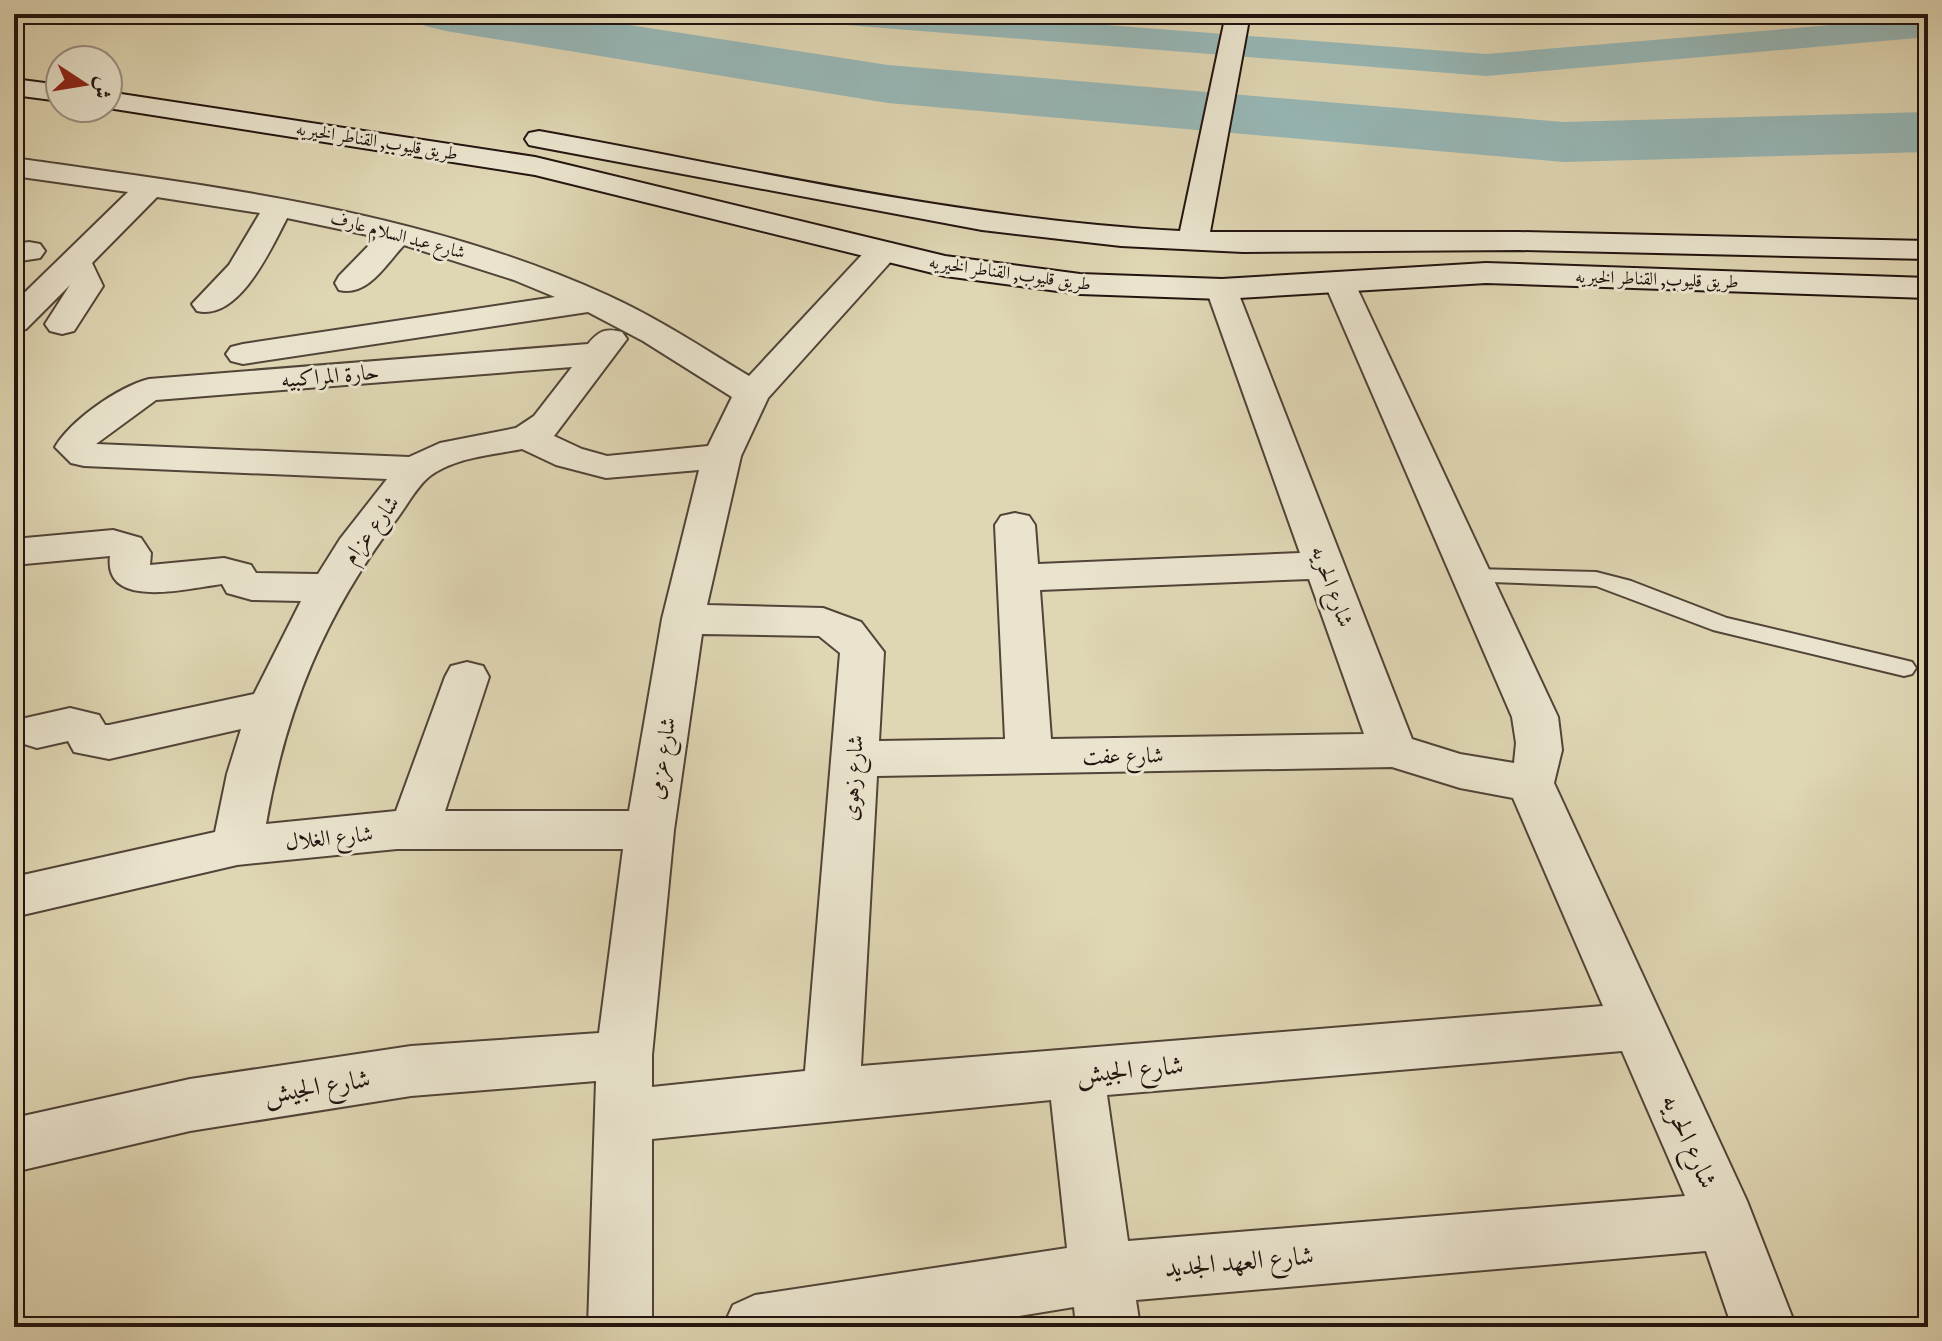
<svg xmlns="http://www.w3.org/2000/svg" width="1942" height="1341" font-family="'IM FELL English',Amiri,serif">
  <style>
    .water { fill: #97b7b6; stroke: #687673; stroke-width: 2 }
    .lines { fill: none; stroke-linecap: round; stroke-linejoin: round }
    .canal { fill: #97b7b6; fill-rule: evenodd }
    .river { fill: #97b7b6; fill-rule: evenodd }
    .lane-casing { stroke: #514438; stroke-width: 4 }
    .street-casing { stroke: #514438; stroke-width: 4 }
    .secondary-casing { stroke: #22140f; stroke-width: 4 }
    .lane { fill: #eae4ce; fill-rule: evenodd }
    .street { fill: #eae4ce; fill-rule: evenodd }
    .secondary { fill: #eae4ce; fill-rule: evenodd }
    .labels { text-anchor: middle; stroke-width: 6; stroke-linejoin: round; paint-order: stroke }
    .far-street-label { font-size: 18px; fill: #22140f; stroke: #eae4ce }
    .street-label { font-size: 22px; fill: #22140f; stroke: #eae4ce }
    .near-street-label { font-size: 26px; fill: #22140f; stroke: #eae4ce }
  </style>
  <rect width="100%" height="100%" fill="#dfd6b3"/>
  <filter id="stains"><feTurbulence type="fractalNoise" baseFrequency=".0025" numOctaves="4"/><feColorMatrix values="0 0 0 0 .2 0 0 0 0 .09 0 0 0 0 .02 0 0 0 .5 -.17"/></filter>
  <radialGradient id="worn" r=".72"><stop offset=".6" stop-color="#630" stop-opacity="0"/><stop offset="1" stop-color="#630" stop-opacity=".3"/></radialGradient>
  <!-- water -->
  <polygon class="water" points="14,14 154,14 14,25"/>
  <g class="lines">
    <!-- canal -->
    <polygon class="canal" points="816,14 963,14 1486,54 1928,17 1928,37 1486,76 833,24 821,21"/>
    <!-- river -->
    <polygon class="river" points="417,14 558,14 888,65 1564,122 1928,112 1928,152 1564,162 888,103 446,31 425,26"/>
    <!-- lane casing -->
    <g class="lane-casing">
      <polygon id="lane" points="1472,569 1596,572 1631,581 1727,618 1904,660 1912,662 1916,668 1912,674 1904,676 1713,630 1596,586 1464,581 1461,576 1464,571"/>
    </g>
    <!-- street casing -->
    <g class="street-casing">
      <g id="street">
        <path d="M14,158C216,187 419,210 607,295C656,317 703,348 749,376L872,244L883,242L894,244L899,251L894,258L768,398L741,456L707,605L823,608L861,622L884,652L879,741L1005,739L995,525L1001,516L1015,513L1029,516L1035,525L1038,564L1300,553L1206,289L1210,282L1222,279L1234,282L1412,739L1460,754L1514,763L1516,743L1512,717L1324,282L1329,275L1340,272L1351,275L1558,717L1562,750L1554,783L1747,1201L1796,1327H1732L1706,1251L1136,1300L1140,1327H1076L1074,1307L953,1327H723L733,1305L755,1295L1067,1248L1051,1100L652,1139V1327H588L596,1081L411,1096L190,1131L14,1172V1118L190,1079L411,1046L599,1033L623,849H397L237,865L14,917V877L215,832L227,774L241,729L109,759L74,752L68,741L37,748L21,743L14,731L21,719L70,708L99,715L105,725H109L254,694L301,601L252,600L227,593L222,584C189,588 103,611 110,556L14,565V539L113,530L141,538L151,553L150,565L224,558L251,565L256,573L318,574L340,539L387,479L84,466L71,463L55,447C71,420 118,387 149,379L588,344C599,331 605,328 622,332L627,339L554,436L582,449L607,456L708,446L732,397L643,341L588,312L243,364L231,361L226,354L231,347L243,344L555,297L514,280L404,245C386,264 368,297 339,290L335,283L339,276L377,237L287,218C271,249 239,321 197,311L192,304L229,265L260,213L157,197L92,263L103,286L74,331L62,334L50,331L45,324L70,285L26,329L14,332V303L128,192L14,176ZM572,367L534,416L516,428L440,443L409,457L96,444L156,400ZM522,449L556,465L606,478L699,470L662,619L629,811H445L489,677L483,666L467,662L451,666L445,677L396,811L266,824C286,708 325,614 396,520C406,507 417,486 430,476C456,457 492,455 522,449ZM1309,579L1364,734L1051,739L1040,590ZM702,634L819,636L840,653L805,1071L652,1087V1055L674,830ZM1392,767L1460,788L1513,798L1603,1006L861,1066L877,776ZM1622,1051L1685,1196L1128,1241L1107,1095Z"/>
        <polygon points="29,242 40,244 45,251 40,258 14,262 14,244"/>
      </g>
    </g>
    <!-- secondary casing -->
    <g class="secondary-casing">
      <g id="secondary">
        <path d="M1226,14H1250L1210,232H1519L1928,241V259L1519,250L1243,252L1121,246L982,230L539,147L529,145L525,139L529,133L539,131C751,169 964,220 1180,231Z"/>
        <polygon points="14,79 60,85 60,101 14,95"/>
        <polygon points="108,92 535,157 945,256 1080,274 1222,279 1486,263 1928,278 1928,298 1486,283 1222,299 1080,294 945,276 535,175 108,108"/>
      </g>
    </g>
    <!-- lane -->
    <use href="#lane" class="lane"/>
    <!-- street -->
    <use href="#street" class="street"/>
    <!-- secondary -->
    <use href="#secondary" class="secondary"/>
  </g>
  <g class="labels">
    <!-- far-street labels -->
    <g class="far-street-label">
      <text transform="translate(377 141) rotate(9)" y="6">طريق قليوب, القناطر الخيريه</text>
      <text transform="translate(398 235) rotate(15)" y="6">شارع عبد السلام عارف</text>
      <text transform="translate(1010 273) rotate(8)" y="6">طريق قليوب, القناطر الخيريه</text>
      <text transform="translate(1657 279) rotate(2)" y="6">طريق قليوب, القناطر الخيريه</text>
    </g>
    <!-- street labels -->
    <g class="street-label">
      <text transform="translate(330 375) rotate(-5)" y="8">حارة المراكبيه</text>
      <text transform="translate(370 529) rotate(-53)" y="8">شارع عزام</text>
      <text transform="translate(1333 586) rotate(70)" y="8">شارع الحريه</text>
      <text transform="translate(1123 755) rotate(-1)" y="8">شارع عفت</text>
      <text transform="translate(661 758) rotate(-81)" y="8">شارع عزمى</text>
      <text transform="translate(852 778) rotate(-86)" y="8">شارع زهوى</text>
      <text transform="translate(329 837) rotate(-6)" y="8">شارع الغلال</text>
    </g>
    <!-- near-street labels -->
    <g class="near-street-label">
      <text transform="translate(1130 1069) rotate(-5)" y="9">شارع الجيش</text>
      <text transform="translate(317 1086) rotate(-9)" y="9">شارع الجيش</text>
      <text transform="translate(1690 1141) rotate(66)" y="9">شارع الحريه</text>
      <text transform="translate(1239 1261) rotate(-5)" y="9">شارع العهد الجديد</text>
    </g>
  </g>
  <!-- margin -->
  <rect width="1942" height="1341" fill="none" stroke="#dfd6b3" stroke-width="48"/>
  <rect x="16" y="16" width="1910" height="1309" fill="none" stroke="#22140f" stroke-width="4"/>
  <rect x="24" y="24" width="1894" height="1293" fill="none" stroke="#22140f" stroke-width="2"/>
  <!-- north arrow -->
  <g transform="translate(84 84) rotate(102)"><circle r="38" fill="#eae4ce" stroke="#9a9182" stroke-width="2"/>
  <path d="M0-6L14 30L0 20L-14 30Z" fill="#8f2418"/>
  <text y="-12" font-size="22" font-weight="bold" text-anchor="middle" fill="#22140f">ش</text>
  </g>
  <rect width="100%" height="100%" filter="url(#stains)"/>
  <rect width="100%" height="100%" fill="url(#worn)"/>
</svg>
